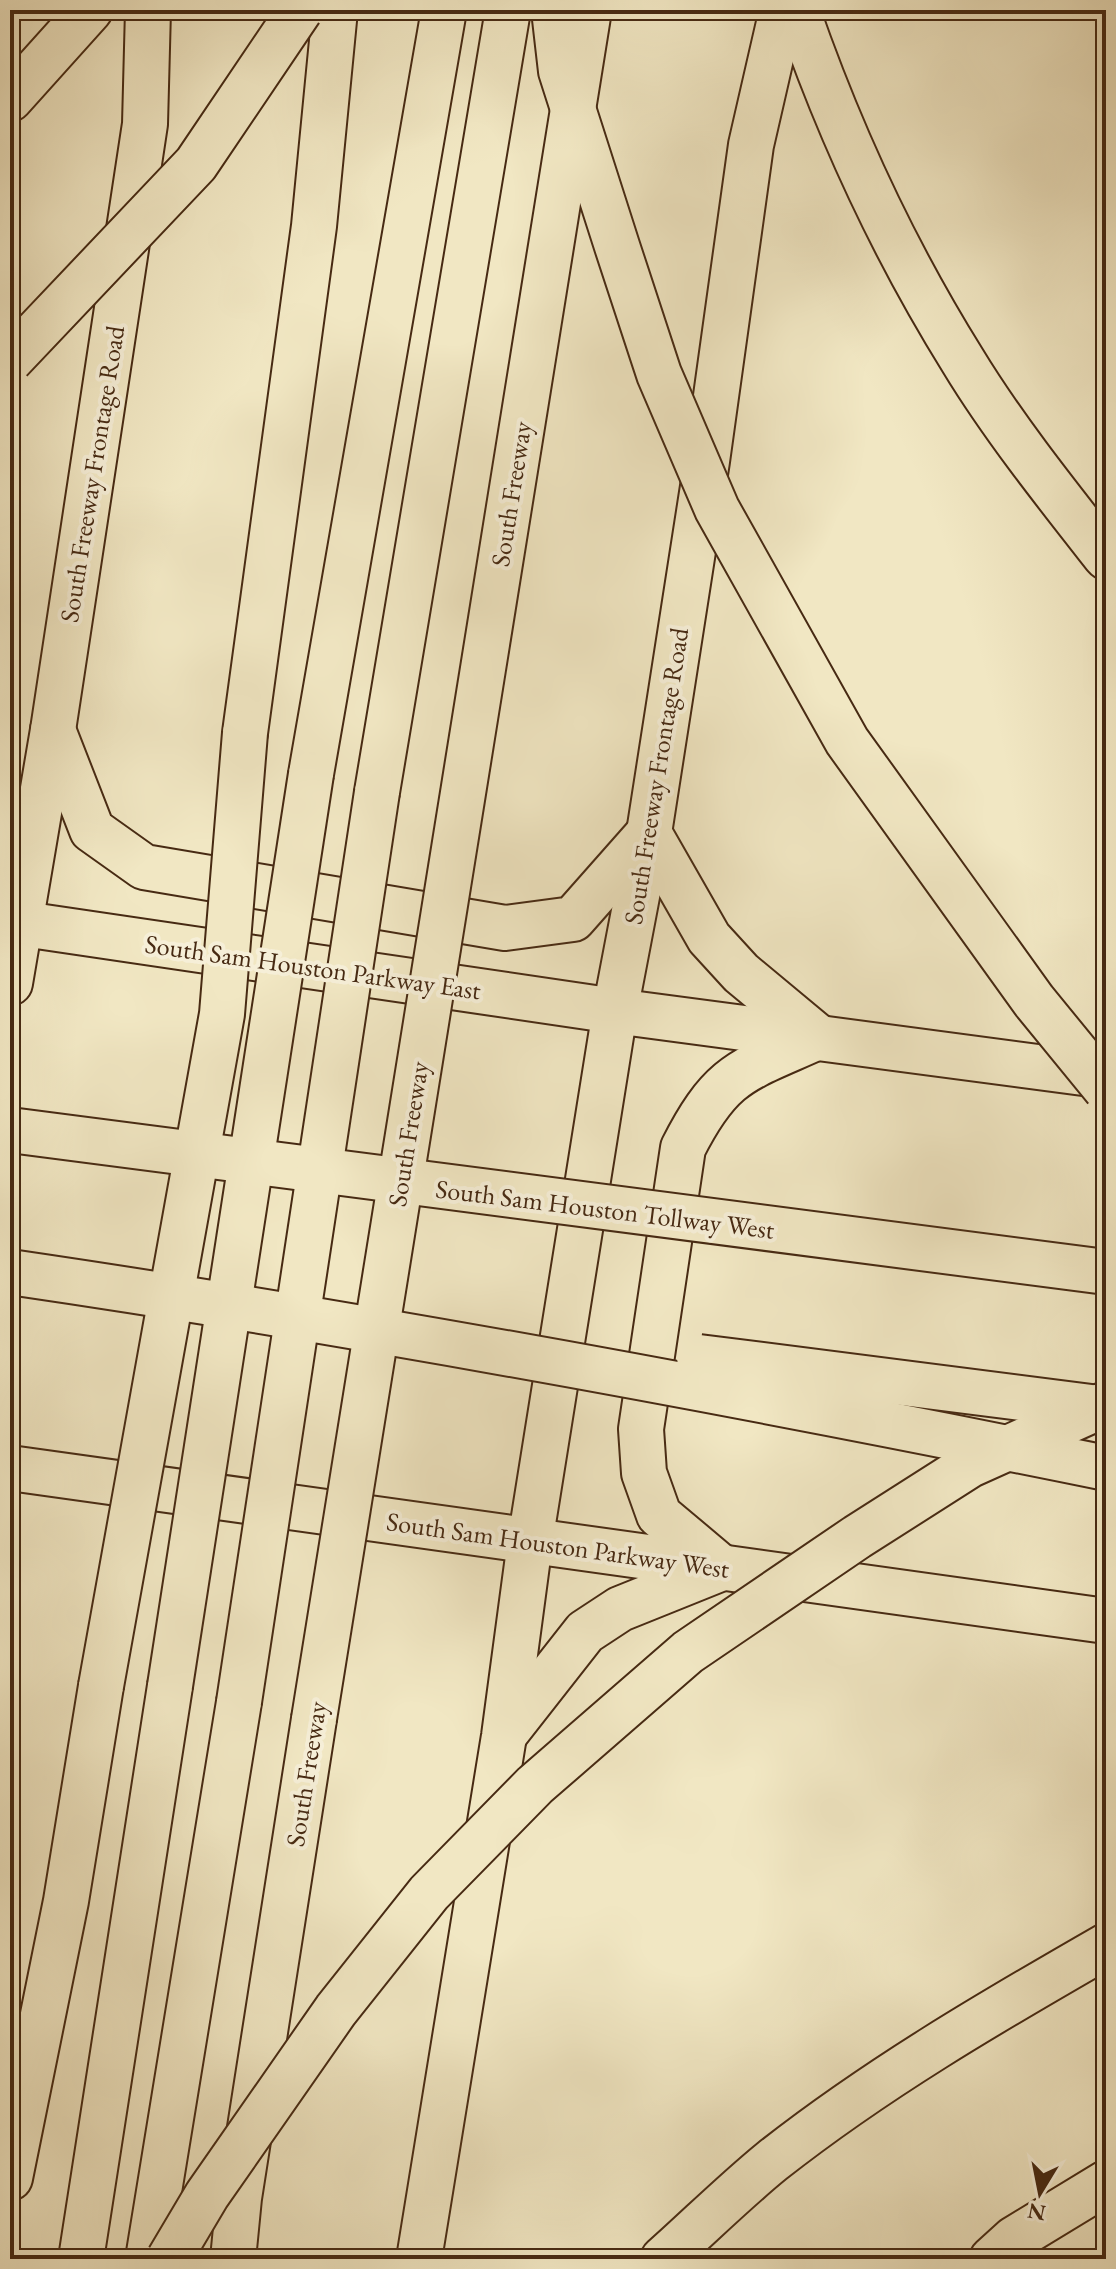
<svg xmlns="http://www.w3.org/2000/svg" width="1116" height="2269" font-family="'EB Garamond',serif">
  <style>
    .lines { fill: none; stroke-linecap: round; stroke-linejoin: round }
    .major-casing { stroke: #472a13; stroke-width: 48 }
    .highway-casing { stroke: #472a13; stroke-width: 48 }
    .major { stroke: #f1e7c3; stroke-width: 44 }
    .highway { stroke: #f1e7c3; stroke-width: 44 }
    .highway-bridge-casing { stroke: #472a13; stroke-width: 48; stroke-linecap: butt }
    .highway-bridge { stroke: #f1e7c3; stroke-width: 44 }
    .labels { text-anchor: middle; stroke-width: 8; stroke-linejoin: round; paint-order: stroke }
    .street-label { font-size: 26px; fill: #472a13; stroke: #f6efd8 }
  </style>
  <rect width="100%" height="100%" fill="#f1e7c3"/>
  <filter id="stains"><feTurbulence type="fractalNoise" baseFrequency=".0025" numOctaves="4"/><feColorMatrix values="0 0 0 0 .2 0 0 0 0 .09 0 0 0 0 .02 0 0 0 .5 -.17"/></filter>
  <radialGradient id="worn" r=".72"><stop offset=".6" stop-color="#630" stop-opacity="0"/><stop offset="1" stop-color="#630" stop-opacity=".3"/></radialGradient>
  <g class="lines">
    <!-- major casing -->
    <g class="major-casing">
      <g id="major">
        <polyline points="53,730 92,830 144,867 505,928 573,919 649,833"/>
        <polyline points="649,833 709,938 741,973 818,1037"/>
        <polyline points="10,922 615,1011 1106,1076"/>
        <polyline points="10,983 53,730 145,124 148,10"/>
        <polyline points="10,1468 1106,1621"/>
        <polyline points="530,1542 615,1011 649,833 707,461 751,145 782,10"/>
        <path d="M722,1568L659,1515L644,1473L641,1429L683,1148C722,1071 743,1071 818,1037"/>
        <polyline points="992,2259 1014,2239 1106,2183"/>
      </g>
    </g>
    <!-- highway casing -->
    <g class="highway-casing">
      <g id="highway">
        <path d="M797,10C839,131 895,252 963,361C1003,427 1058,496 1106,557"/>
        <polyline points="10,99 90,10"/>
        <polyline points="245,733 314,226 335,10"/>
        <polyline points="311,774 444,10"/>
        <polyline points="377,792 508,10"/>
        <polyline points="505,1734 585,1632 620,1609 722,1568"/>
        <polyline points="10,2178 66,1901 101,1686"/>
        <polyline points="81,2259 170,1686"/>
        <polyline points="148,2259 239,1702"/>
        <polyline points="233,2259 239,2198 314,1719"/>
        <polyline points="419,2259 504,1736 530,1542"/>
        <path d="M663,2259C699,2227 734,2192 772,2161C876,2079 991,2012 1106,1946"/>
      </g>
    </g>
    <!-- major -->
    <use href="#major" class="major"/>
    <!-- highway -->
    <use href="#highway" class="highway"/>
    <!-- highway-bridge casing -->
    <g class="highway-bridge-casing">
      <g id="highway-bridge">
        <polyline points="554,10 561,71 617,246 659,374 717,509 847,741 1034,1001 1106,1089"/>
        <polyline points="10,360 196,164 300,10"/>
        <polyline points="10,1130 1106,1272"/>
        <path d="M10,1272C378,1326 742,1394 1106,1468"/>
        <polyline points="699,1357 1099,1408"/>
        <polyline points="101,1686 222,1014 245,733"/>
        <polyline points="170,1686 311,774"/>
        <polyline points="239,1702 377,792"/>
        <polyline points="314,1719 589,10"/>
        <polyline points="169,2259 207,2195 336,2010 429,1893 535,1785 688,1652 857,1537 970,1465 1106,1404"/>
      </g>
    </g>
    <!-- highway-bridge -->
    <use href="#highway-bridge" class="highway-bridge"/>
  </g>
  <g class="labels">
    <!-- street labels -->
    <g class="street-label">
      <text transform="translate(92 474) rotate(-81)" y="9">South Freeway Frontage Road</text>
      <text transform="translate(511 494) rotate(-81)" y="9">South Freeway</text>
      <text transform="translate(656 776) rotate(-81)" y="9">South Freeway Frontage Road</text>
      <text transform="translate(313 967) rotate(8)" y="9">South Sam Houston Parkway East</text>
      <text transform="translate(408 1134) rotate(-81)" y="9">South Freeway</text>
      <text transform="translate(605 1209) rotate(7)" y="9">South Sam Houston Tollway West</text>
      <text transform="translate(558 1545) rotate(8)" y="9">South Sam Houston Parkway West</text>
      <text transform="translate(306 1774) rotate(-81)" y="9">South Freeway</text>
    </g>
  </g>
  <!-- margin -->
  <rect width="1116" height="2269" fill="none" stroke="#f1e7c3" stroke-width="40"/>
  <rect x="12" y="12" width="1092" height="2245" fill="none" stroke="#472a13" stroke-width="4"/>
  <rect x="20" y="20" width="1076" height="2229" fill="none" stroke="#472a13" stroke-width="2"/>
  <!-- north arrow -->
  <g transform="translate(1040 2193) rotate(190)" stroke="#f6efd8" stroke-width="6" paint-order="stroke">
  <path d="M0-6L14 30L0 20L-14 30Z" fill="#472a13"/>
  <text y="-12" font-size="22" font-weight="bold" text-anchor="middle" fill="#472a13">N</text>
  </g>
  <rect width="100%" height="100%" filter="url(#stains)"/>
  <rect width="100%" height="100%" fill="url(#worn)"/>
</svg>
